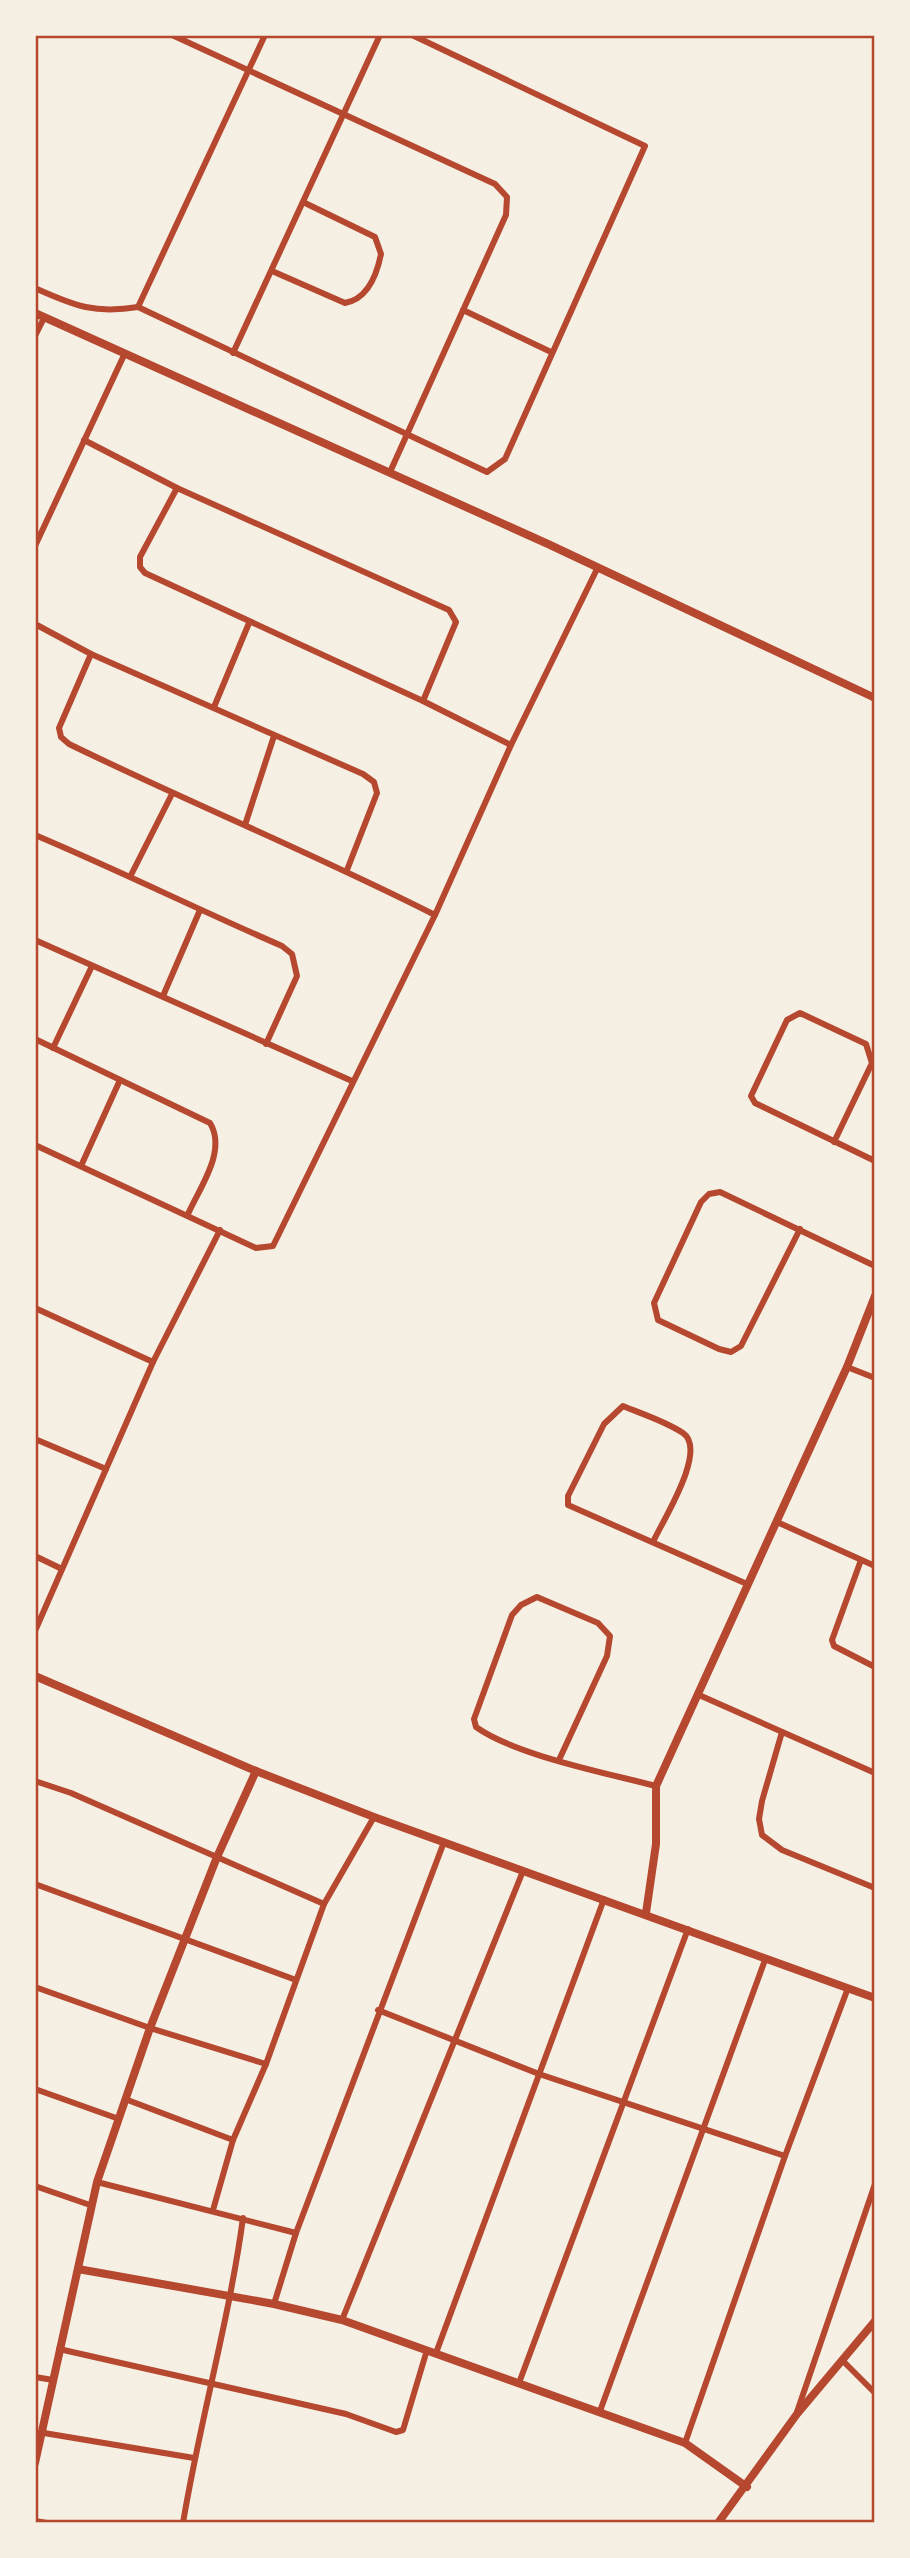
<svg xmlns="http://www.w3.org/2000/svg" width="910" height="2558" font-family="'Sofia Sans Condensed',sans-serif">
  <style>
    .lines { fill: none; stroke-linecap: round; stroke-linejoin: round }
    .minor { stroke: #b5482f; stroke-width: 6 }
    .tertiary { stroke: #b5482f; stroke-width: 8 }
    .neatline { fill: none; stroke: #b5482f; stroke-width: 2.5 }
  </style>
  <rect width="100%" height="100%" fill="#f6efe4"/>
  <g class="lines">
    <!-- minor -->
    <g class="minor">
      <polyline points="172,35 495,184 507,197 506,215 390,472"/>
      <polyline points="265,35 138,307 487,472 505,459 645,146 412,35"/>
      <path d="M272,271L345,303C368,299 377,274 381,254L375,237L305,203"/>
      <path d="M35,292L37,289C75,306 95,314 138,307"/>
      <polyline points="463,310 551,352"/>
      <polyline points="35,336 44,318"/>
      <polyline points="233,353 380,35"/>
      <polyline points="84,440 177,488 449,610 456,622 423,701"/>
      <polyline points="177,488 140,557 140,567 145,573 423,701 511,745"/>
      <polyline points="35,546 125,353"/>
      <polyline points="35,624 91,654 363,774 374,782 377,793 347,870"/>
      <path d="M91,654L59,728L61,737L69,744C190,803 315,854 435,915"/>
      <polyline points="214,707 249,623"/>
      <polyline points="245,825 274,736"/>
      <path d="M35,835C118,870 199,910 282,946L292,954L297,976L266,1044"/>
      <polyline points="131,875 172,794"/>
      <polyline points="35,940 352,1081"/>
      <polyline points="163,996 200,910"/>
      <path d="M35,1039L210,1123C227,1151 200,1187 188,1214"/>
      <polyline points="53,1048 92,966"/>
      <polyline points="834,1142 872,1063 866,1044 800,1013 787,1020 751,1096 755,1103 875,1161"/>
      <polyline points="35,1145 256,1248 273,1246 435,915 511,745 598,567"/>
      <polyline points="81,1166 120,1080"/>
      <polyline points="800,1229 741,1346 731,1352 719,1349 658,1320 654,1303 701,1202 709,1194 720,1192 875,1266"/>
      <polyline points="35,1308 153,1362"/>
      <polyline points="847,1367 875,1378"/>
      <polyline points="35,1439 106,1469"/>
      <polyline points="777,1522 875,1566"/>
      <path d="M653,1542C663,1520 708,1450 683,1433C665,1421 642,1414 623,1406L604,1424L568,1496V1505L747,1584"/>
      <polyline points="35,1556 62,1569"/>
      <polyline points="861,1560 832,1640 834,1646 875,1667"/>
      <polyline points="35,1631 153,1362 220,1230"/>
      <polyline points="699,1695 875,1773"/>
      <polyline points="782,1732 762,1801 759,1819 762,1835 782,1850 875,1888"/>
      <path d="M559,1760L607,1656L610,1636L598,1623L537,1597L521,1605L512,1615L474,1719L476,1727C515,1755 606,1773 656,1786"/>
      <polyline points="35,1781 71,1793 324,1904"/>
      <polyline points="35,1884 296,1980"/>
      <polyline points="35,1987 150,2028 266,2064"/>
      <polyline points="378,2010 539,2074 785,2156"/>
      <polyline points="35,2089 119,2119"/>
      <polyline points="125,2099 233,2140"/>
      <polyline points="97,2182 296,2233"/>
      <polyline points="35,2186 90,2205"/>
      <polyline points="213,2210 233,2140 266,2064 324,1904 374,1817"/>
      <polyline points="274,2304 296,2233 444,1842"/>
      <polyline points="342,2320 523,1871"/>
      <polyline points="59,2349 346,2414 396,2432 403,2430 427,2350"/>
      <polyline points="436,2353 604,1899"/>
      <polyline points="842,2360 875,2393"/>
      <polyline points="35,2377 53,2380"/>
      <polyline points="519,2383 688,1929"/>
      <polyline points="600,2411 765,1960"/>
      <polyline points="797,2412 875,2184"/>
      <polyline points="44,2433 194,2458"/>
      <polyline points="685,2443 785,2156 848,1988"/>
      <polyline points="35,2521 47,2523"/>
      <path d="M183,2523C200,2420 229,2321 243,2218"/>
    </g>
    <!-- tertiary -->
    <g class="tertiary">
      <polyline points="35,313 548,544 875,698"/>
      <polyline points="35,1676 256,1771 374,1817 875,1998"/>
      <polyline points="646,1913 656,1844 656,1786 847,1367 875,1296"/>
      <polyline points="78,2269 274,2304 342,2320 685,2443 747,2487"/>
      <polyline points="35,2463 97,2182 150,2028 217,1857 256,1771"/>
      <polyline points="718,2523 797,2414 875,2321"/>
    </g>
  </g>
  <!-- border -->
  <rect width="910" height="2558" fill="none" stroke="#f6efe4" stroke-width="74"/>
  <rect x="37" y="37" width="836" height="2484" class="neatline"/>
</svg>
